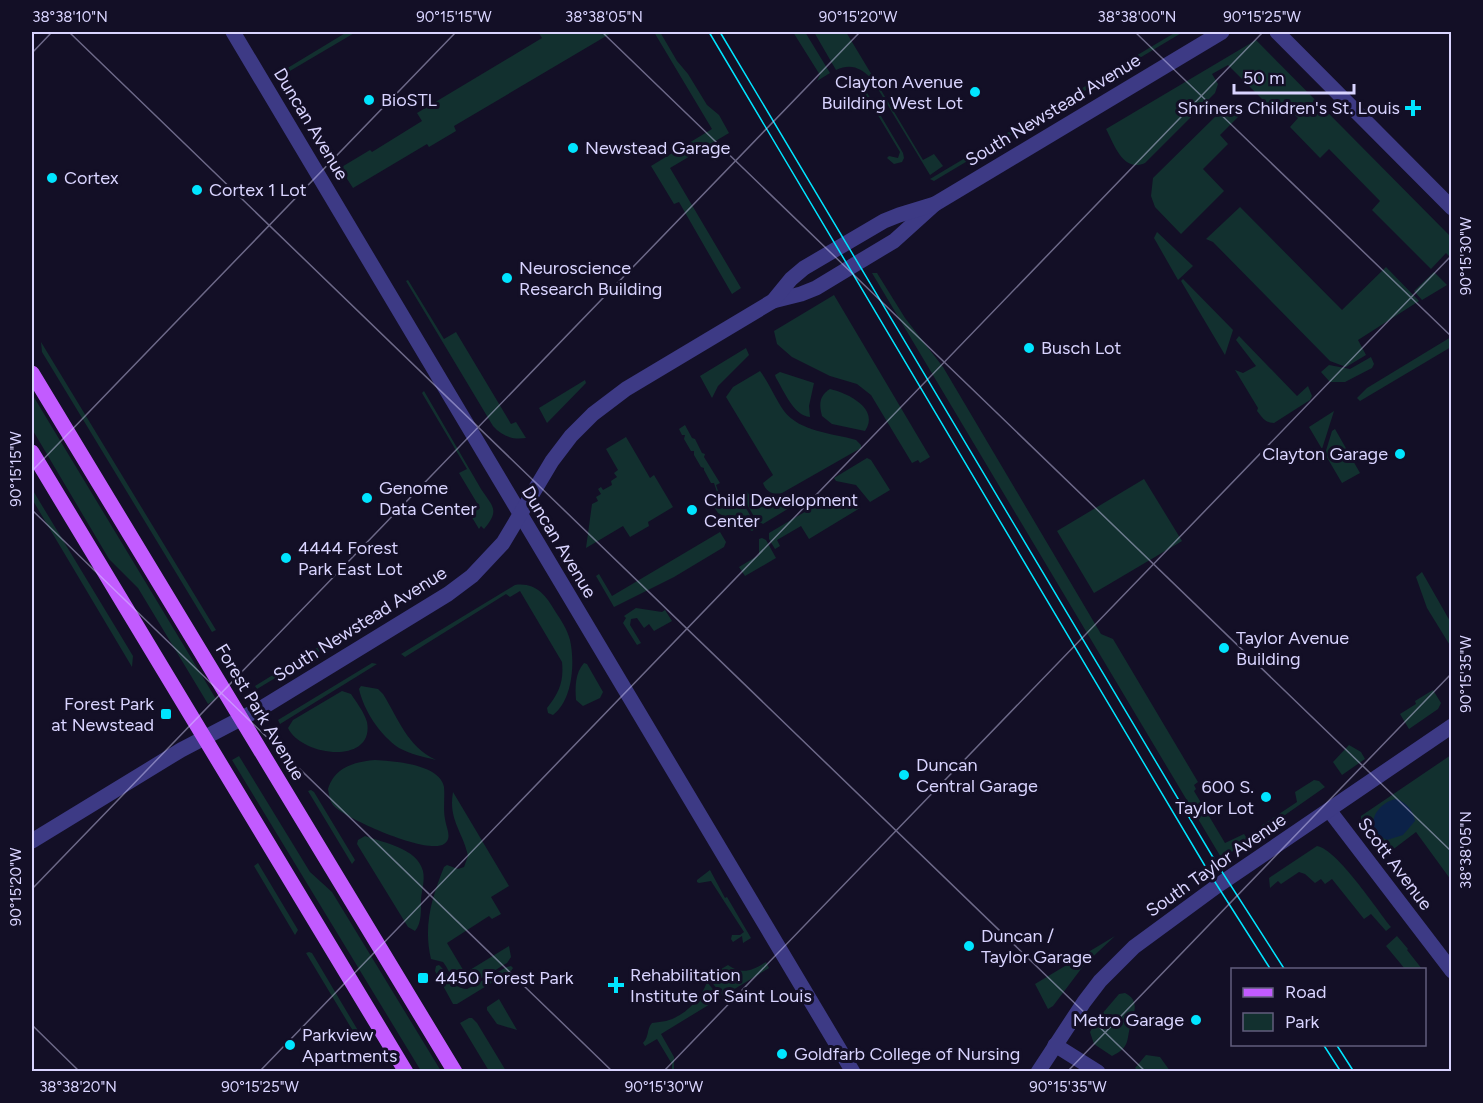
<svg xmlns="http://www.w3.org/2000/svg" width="1483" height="1103" font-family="Figtree,sans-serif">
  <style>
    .green { fill: #12302f }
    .water { fill: #0c2248 }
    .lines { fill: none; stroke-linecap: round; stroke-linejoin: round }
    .minor { stroke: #3d3a85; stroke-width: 15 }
    .tertiary { stroke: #3d3a85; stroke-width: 15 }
    .primary { stroke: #c25bff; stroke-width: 15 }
    .tram { stroke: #00e5ff; stroke-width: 1.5 }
    .ticks { fill: none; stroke: #d9d4ff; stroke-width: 1.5; stroke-opacity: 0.45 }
    .poi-dot { fill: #00e5ff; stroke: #130f26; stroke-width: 2 }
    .labels { text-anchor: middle; stroke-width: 6; stroke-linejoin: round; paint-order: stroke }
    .poi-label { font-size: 18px; fill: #d9d4ff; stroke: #130f26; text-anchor: start }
    .street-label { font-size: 18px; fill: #d9d4ff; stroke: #130f26 }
    .neatline { fill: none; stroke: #d9d4ff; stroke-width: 2 }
    .ticks-label { font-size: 15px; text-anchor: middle; fill: #d9d4ff }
  </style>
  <rect width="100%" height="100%" fill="#130f26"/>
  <!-- green -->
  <g class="green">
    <polygon points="347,32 356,32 283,75 281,72"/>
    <polygon points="538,32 613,32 454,126 456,131 429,147 427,144 353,188 340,168 370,150 372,152 422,121 417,113 542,38"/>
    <polygon points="654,32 660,32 677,61 688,74 707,105 719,115 729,133 670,168 741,288 732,294 679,202 674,204 651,166 712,129"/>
    <polygon points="793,32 805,32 830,73 817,81 820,75"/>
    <path d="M814,32H846L923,160L934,154L943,166L930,175L872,79C861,68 851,63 836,70Z"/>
    <polygon points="1176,32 1183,32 934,181 930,179"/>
    <path d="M1256,40L1451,237V258L1446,253L1431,269L1372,210L1380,201L1329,149L1320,158L1290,127L1298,118L1282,103L1274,111L1228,65L1212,74L1218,84L1215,93L1145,163C1123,173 1114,144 1106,129Z"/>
    <polygon points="846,79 855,80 863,86 903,153 904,158 902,162 894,164 887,158 889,156 898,158 900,152 861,87 845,81"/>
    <polygon points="1231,111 1242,113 1220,135 1228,144 1203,169 1224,191 1181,234 1155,207 1151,196 1153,178 1217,115"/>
    <polygon points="1240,207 1342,310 1386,267 1419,301 1358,340 1366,355 1346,367 1330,361 1213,242 1206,239"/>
    <polygon points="1157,232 1193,266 1178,280 1154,238"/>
    <polygon points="1434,272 1447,285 1422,300 1414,291"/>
    <polygon points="872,273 877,273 905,318 943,367 1101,634 1113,639 1198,782 1194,785 1196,789 1194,791 1225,843 1244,834 1248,840 1222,859"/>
    <polygon points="1183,279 1233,330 1225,355 1181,281"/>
    <path d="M408,280L444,339L456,332L511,424L516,422L526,438C512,440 502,436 493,426L406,281Z"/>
    <polygon points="834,295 930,457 920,463 918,460 912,463 871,395 857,384 830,376 792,357 777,344 774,331"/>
    <path d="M1239,336L1297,396L1308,386L1312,396L1310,400L1274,423C1265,423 1262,417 1257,411L1258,408L1235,370L1243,373L1256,366L1236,340Z"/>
    <polygon points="1451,337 1451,347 1360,401 1357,398 1367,388"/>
    <polygon points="41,342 216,630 212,632 42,352"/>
    <polygon points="746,348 749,355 718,386 712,398 700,376"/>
    <polygon points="1371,357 1374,364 1372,368 1345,382 1330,382 1321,372 1329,365 1350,369"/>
    <path d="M760,371C769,383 775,398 784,411C800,432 832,433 856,440L861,445V448L782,493C773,495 766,492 763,483L773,475L726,397L733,387Z"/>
    <path d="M780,372L814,383L809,406L810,417C794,416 784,391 776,378L775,375Z"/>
    <polygon points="585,380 586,383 547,423 539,408"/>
    <path d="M830,389C848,393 880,409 865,431L832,424L822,416C819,404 819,396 830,389Z"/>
    <path d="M424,391L481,489C493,507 500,510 484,529L481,526L479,529L470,514L480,508L459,473L467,469L422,393Z"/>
    <polygon points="32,394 216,699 208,704 138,588 109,559 32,429"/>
    <polygon points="1334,411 1322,449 1309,427"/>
    <polygon points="685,425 692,438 695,439 702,453 705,454 704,457 720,483 716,485 718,491 717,492 714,483 711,483 704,470 704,468 701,467 694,455 694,451 691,451 684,439 685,435 682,435 679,429"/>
    <polygon points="1335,429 1360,473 1342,483 1325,454 1332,431"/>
    <polygon points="626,437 650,478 654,475 673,507 648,522 649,526 630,537 623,526 586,548 592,504 598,501 596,497 601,494 598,489 601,487 603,490 612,485 611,481 617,477 614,473 618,470 606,449"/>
    <polygon points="867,458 871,460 890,490 870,502 856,485 836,481 834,478"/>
    <polygon points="1144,479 1182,541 1094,593 1057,531"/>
    <polygon points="32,489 133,656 132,667 32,499"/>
    <path d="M746,491C767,514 777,508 802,496L804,499L763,524L756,520L741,494Z"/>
    <polygon points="739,496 754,522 755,529 752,531 718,513 712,504 723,498 726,503"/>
    <polygon points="838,496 852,500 860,508 809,539 801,526 777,540 780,546 775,549 769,539 769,533 825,500"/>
    <polygon points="720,532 726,542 724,547 674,577 614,607 596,576 599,574 612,596"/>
    <polygon points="762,538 766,540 776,558 745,576 739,567 759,555 759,539"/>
    <polygon points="1422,572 1451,623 1451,647 1427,608 1416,577"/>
    <path d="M515,585C535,582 546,595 555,611C561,620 567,629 570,640C575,662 573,700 553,715L548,713L547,708C559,693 564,682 562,662L520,591L510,597L506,594L405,657L401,654Z"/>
    <polygon points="636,608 662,612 665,610 672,621 654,631 649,624 644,628 637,618 631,619 630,625 641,643 637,645 623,623 626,618 624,616"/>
    <polygon points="328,641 330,645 257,689 255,686"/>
    <polygon points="372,663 377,664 280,724 278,720"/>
    <path d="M584,663L587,664L603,692L600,698L583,706L576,700C575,687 575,673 584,663Z"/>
    <path d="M361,686L378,689L383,694C399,720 407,746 436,760C424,757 410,754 399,748C380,735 364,711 359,689Z"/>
    <polygon points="1433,690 1441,703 1438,709 1409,729 1400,714 1416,704 1415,701"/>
    <path d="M342,691L351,694C357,703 364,712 367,722C375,765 302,757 288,728L293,720Z"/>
    <polygon points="1349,745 1361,752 1365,759 1342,775 1333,762"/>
    <polygon points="1451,755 1451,880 1416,832 1387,854 1361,819 1361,816"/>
    <polygon points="239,756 310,872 332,892 441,1071 421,1071 232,760"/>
    <path d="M375,760C393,761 440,764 444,787C445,797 443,809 445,819C446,828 453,838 444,844C428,855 348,820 334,806C330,802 329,795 328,789C335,767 354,762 375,760Z"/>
    <polygon points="1314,780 1319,781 1325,787 1262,831 1261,826 1297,802 1295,792"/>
    <polygon points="311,790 314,792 355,860 352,864 308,791"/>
    <path d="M453,792L509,886L491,897L501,914L492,919L489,916L447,943L465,973L509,946L511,957L507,963C496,969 468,990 457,982C451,978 448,968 443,962L431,959C423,926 432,897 444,867L447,865L458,869L464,867L468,856C463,832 448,820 453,792Z"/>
    <path d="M365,836C384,843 417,848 423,871C425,880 422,890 421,899C421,909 422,923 415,931L408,927L357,844L358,840Z"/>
    <path d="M1317,846C1337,849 1377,910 1391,927L1386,931L1371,914L1364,919L1332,879L1325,884L1321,879L1315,883L1305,874L1299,872L1281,884L1278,881L1270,888L1269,878Z"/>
    <polygon points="258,863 298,930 295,935 254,866"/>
    <polygon points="710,870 725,898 727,897 751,938 743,943 742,936 733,942 731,939 732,935 740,935 744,932 711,881 699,883 697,882 697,880"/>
    <polygon points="1115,936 1084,965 1053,1006 1048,1009 1035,984"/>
    <polygon points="1397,936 1408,949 1407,950 1422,969 1405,969 1386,946"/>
    <polygon points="309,952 312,953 363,1039 359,1041 306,953"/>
    <path d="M766,962L769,968L723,996L709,979L711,975L728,965C743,975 751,971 766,962Z"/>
    <path d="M439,965C449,974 451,988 467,989L507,967L511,966L513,968L511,971L457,1004H453L435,971L436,966Z"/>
    <path d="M707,982L720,998L661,1034L674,1057V1071H672V1064L657,1039L645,1046L643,1043C650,1035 646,1030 652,1023C657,1022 662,1022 666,1021C685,1016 701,999 707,982Z"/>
    <path d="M1125,993C1139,1000 1135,1011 1131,1023C1126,1040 1131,1047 1112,1056L1094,1044L1090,1032L1096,1021L1119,994Z"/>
    <polygon points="499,999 517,1030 497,1024 487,1010 487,1007"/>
    <polygon points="469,1018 472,1018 477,1023 506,1071 489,1071 460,1023"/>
    <polygon points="1146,1055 1160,1057 1170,1071 1138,1071 1135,1068"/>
  </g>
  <!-- water -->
  <path class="water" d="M1396,799C1406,802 1413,810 1415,821L1403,835L1387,840L1376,834C1367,819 1380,802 1396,799Z"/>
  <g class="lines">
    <!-- minor -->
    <g class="minor">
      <polyline points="233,32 853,1072"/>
      <polyline points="773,301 801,294 816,288 859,262 894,241 935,204 1222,32"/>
      <polyline points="1329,810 1452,971"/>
      <polyline points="32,841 181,750 265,706 448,594 472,576 503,543 552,461 571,436 593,414 626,389 773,301 791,279 804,268 884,221 899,215 935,204"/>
      <polyline points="1055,1045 1098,1072"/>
    </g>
    <!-- tertiary -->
    <g class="tertiary">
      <polyline points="1277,32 1452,208"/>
      <polyline points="1038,1072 1084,1002 1100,981 1134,947 1217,886 1452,726"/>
    </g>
    <!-- primary -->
    <g class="primary">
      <polyline points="32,373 455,1072"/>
      <polyline points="32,452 406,1072"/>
    </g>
    <!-- tram -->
    <g class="tram">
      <polyline points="709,32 1208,871 1271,970"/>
      <polyline points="720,32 1217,864 1285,970"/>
      <polyline points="1323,1044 1341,1072"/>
      <polyline points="1336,1044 1354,1072"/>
    </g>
  </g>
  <!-- ticks -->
  <path class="ticks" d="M69,32L1146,1072M602,32L1452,852M1135,32L1452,337M32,53L52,32M32,471L456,32M32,510L613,1072M32,889L860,32M32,1025L80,1072M259,1072L1263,32M663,1072L1452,255M1067,1072L1452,673"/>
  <!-- markers -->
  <g class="poi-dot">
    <circle cx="975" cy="92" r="6"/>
    <circle cx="369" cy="100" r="6"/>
    <path d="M1410 99h6v6h6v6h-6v6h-6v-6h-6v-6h6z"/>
    <circle cx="573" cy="148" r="6"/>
    <circle cx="52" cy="178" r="6"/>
    <circle cx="197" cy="190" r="6"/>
    <circle cx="507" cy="278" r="6"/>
    <circle cx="1029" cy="348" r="6"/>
    <circle cx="1400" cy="454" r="6"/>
    <circle cx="367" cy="498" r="6"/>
    <circle cx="692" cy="510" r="6"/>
    <circle cx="286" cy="558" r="6"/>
    <circle cx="1224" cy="648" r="6"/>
    <rect x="160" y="708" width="12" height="12" rx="3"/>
    <circle cx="904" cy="775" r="6"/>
    <circle cx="1266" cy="797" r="6"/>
    <circle cx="969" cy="946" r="6"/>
    <rect x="417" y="972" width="12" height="12" rx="3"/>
    <path d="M613 976h6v6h6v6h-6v6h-6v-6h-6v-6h6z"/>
    <circle cx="1196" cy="1020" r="6"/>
    <circle cx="290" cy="1045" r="6"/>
    <circle cx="782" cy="1054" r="6"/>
  </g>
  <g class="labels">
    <!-- poi labels -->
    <g class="poi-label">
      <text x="963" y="88" text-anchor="end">Clayton Avenue<tspan x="963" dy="21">Building West Lot</tspan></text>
      <text x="381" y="106">BioSTL</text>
      <text x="1400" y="114" text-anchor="end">Shriners Children's St. Louis</text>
      <text x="585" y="154">Newstead Garage</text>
      <text x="64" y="184">Cortex</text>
      <text x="209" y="196">Cortex 1 Lot</text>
      <text x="519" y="274">Neuroscience<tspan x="519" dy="21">Research Building</tspan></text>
      <text x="1041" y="354">Busch Lot</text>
      <text x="1388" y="460" text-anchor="end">Clayton Garage</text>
      <text x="379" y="494">Genome<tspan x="379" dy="21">Data Center</tspan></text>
      <text x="704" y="506">Child Development<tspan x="704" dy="21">Center</tspan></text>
      <text x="298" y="554">4444 Forest<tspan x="298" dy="21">Park East Lot</tspan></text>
      <text x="1236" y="644">Taylor Avenue<tspan x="1236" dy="21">Building</tspan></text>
      <text x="154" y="710" text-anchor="end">Forest Park<tspan x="154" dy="21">at Newstead</tspan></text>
      <text x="916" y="771">Duncan<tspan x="916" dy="21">Central Garage</tspan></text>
      <text x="1254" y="793" text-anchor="end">600 S.<tspan x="1254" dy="21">Taylor Lot</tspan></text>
      <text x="981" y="942">Duncan /<tspan x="981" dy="21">Taylor Garage</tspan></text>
      <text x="630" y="981">Rehabilitation<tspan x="630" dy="21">Institute of Saint Louis</tspan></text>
      <text x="435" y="984">4450 Forest Park</text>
      <text x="1184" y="1026" text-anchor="end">Metro Garage</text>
      <text x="302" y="1041">Parkview<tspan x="302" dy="21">Apartments</tspan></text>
      <text x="794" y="1060">Goldfarb College of Nursing</text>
    </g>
    <!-- street labels -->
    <g class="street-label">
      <text transform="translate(1053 110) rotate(-31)" y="6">South Newstead Avenue</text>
      <text transform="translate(311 124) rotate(59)" y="6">Duncan Avenue</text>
      <text transform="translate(559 542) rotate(59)" y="6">Duncan Avenue</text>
      <text transform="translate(360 624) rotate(-32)" y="6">South Newstead Avenue</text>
      <text transform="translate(260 712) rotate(59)" y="6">Forest Park Avenue</text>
      <text transform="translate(1395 864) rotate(53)" y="6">Scott Avenue</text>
      <text transform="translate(1216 865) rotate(-35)" y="6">South Taylor Avenue</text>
    </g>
  </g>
  <!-- border -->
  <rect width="1483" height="1103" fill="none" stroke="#130f26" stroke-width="66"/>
  <!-- legend -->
  <rect x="1231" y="968" width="195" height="78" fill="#130f26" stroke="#625e7d" stroke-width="1.5"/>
  <rect x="1243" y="988" width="30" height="9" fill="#c25bff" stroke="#625e7d" stroke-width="1.5"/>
  <text x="1285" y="998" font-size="18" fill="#d9d4ff">Road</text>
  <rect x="1243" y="1013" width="30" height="18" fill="#12302f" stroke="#625e7d" stroke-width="1.5"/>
  <text x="1285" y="1028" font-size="18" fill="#d9d4ff">Park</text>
  <!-- scale -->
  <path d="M1234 84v9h120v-9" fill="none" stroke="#d9d4ff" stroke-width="3"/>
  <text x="1243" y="84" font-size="18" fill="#d9d4ff" stroke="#130f26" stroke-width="4.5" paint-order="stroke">50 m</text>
  <rect x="33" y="33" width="1417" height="1037" class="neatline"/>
  <g class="ticks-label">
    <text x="70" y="22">38°38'10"N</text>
    <text x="454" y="22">90°15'15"W</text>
    <text x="604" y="22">38°38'05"N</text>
    <text x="858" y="22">90°15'20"W</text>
    <text x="1137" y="22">38°38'00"N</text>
    <text x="1262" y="22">90°15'25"W</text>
    <text transform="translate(1466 256) rotate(-90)" y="5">90°15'30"W</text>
    <text transform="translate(16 469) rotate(-90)" y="5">90°15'15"W</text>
    <text transform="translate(1466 674) rotate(-90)" y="5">90°15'35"W</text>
    <text transform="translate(1466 850) rotate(-90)" y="5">38°38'05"N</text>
    <text transform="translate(16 887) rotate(-90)" y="5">90°15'20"W</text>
    <text x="78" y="1092">38°38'20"N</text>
    <text x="260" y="1092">90°15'25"W</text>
    <text x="664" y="1092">90°15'30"W</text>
    <text x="1068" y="1092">90°15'35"W</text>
  </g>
</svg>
